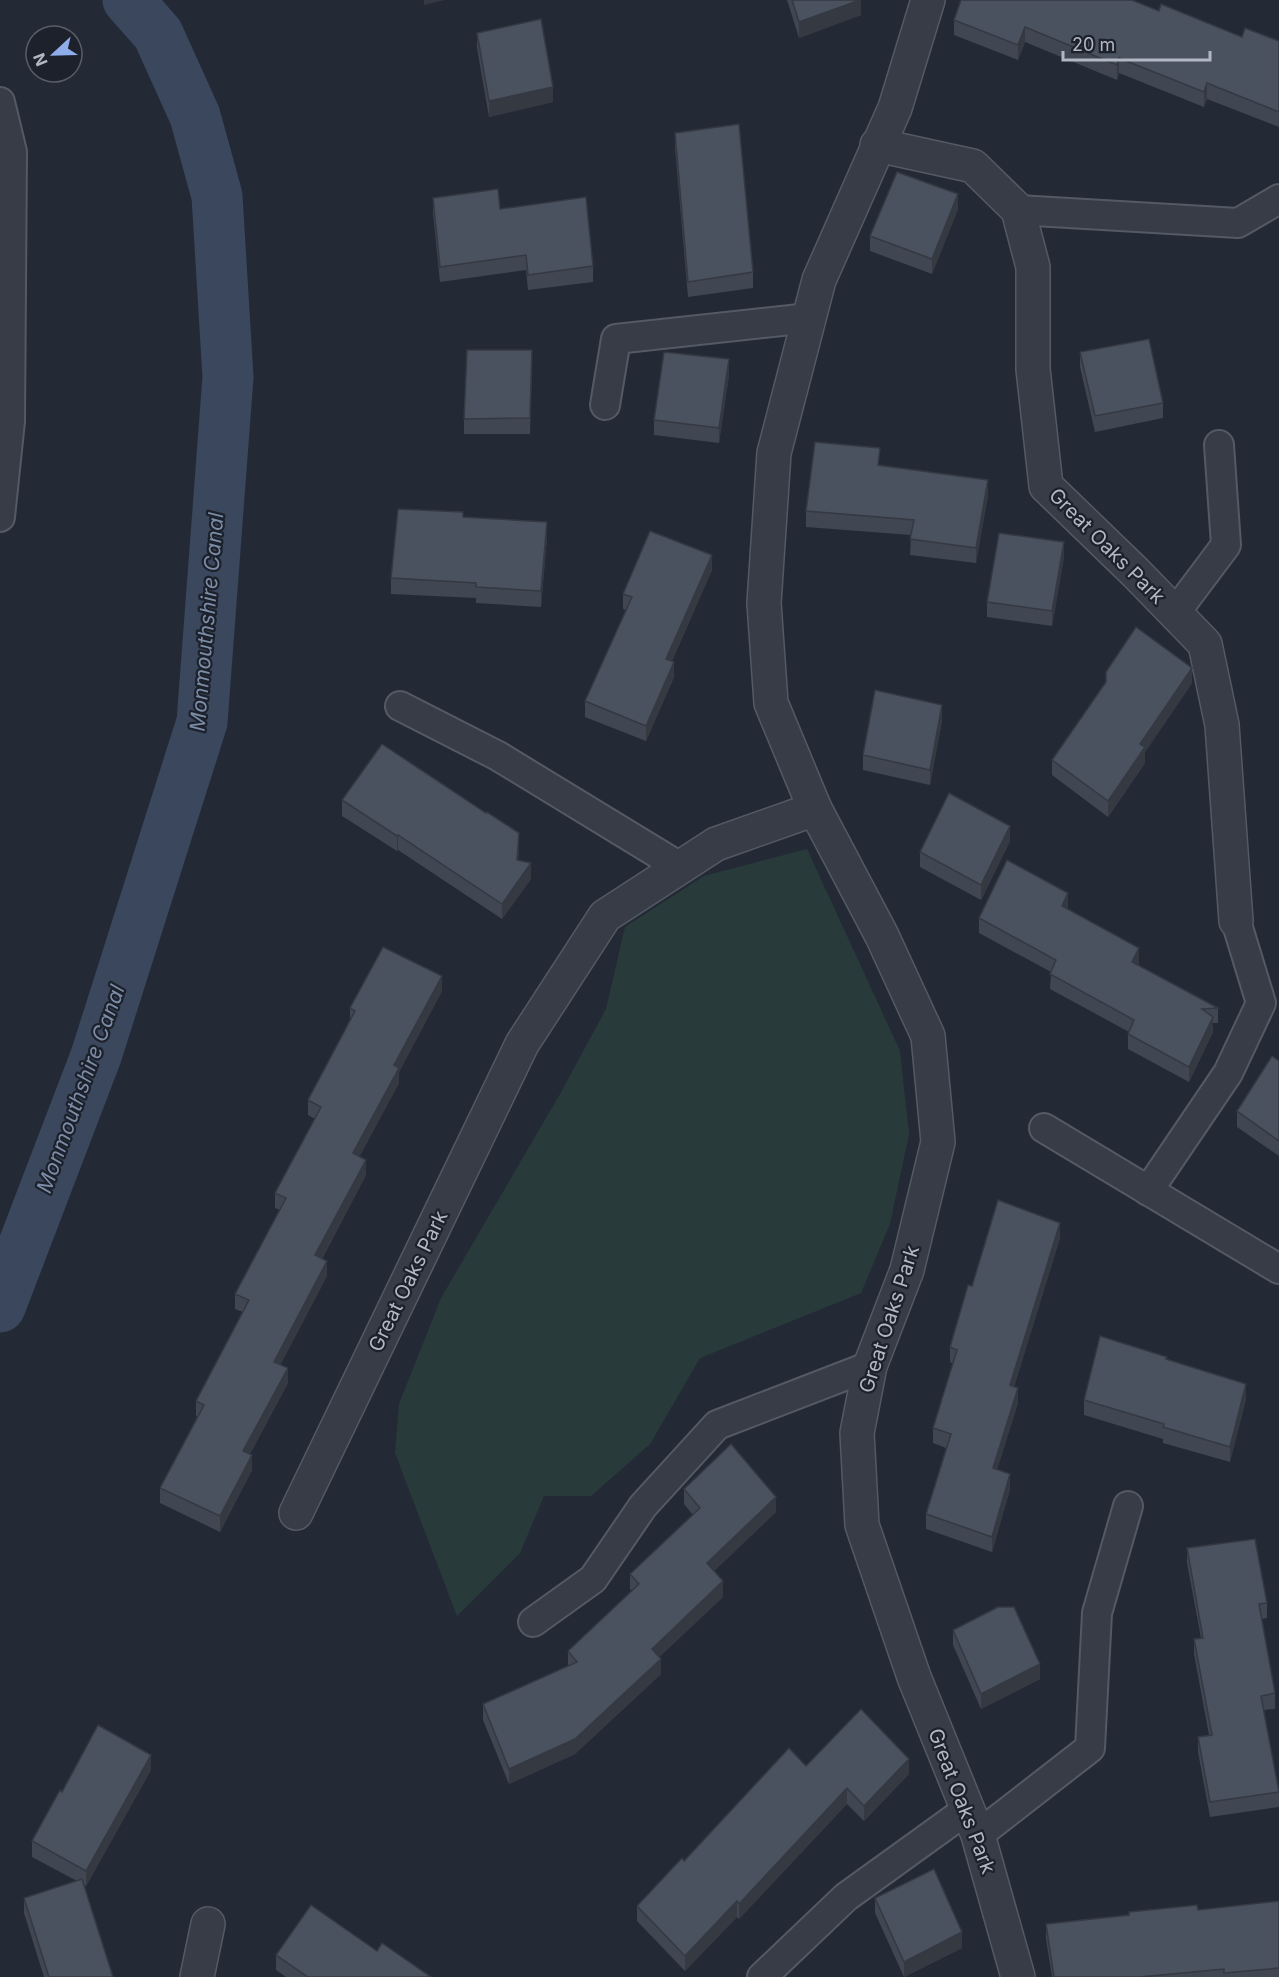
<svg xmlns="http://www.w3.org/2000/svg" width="1279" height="1977" font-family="Inter,sans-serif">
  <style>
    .green { fill: #293a3b }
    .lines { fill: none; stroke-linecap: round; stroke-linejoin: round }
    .canal { stroke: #3a475d; stroke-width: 51 }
    .service-casing { stroke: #545a64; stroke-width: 32 }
    .minor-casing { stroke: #545a64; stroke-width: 36 }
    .service { stroke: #373c47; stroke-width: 28 }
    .minor { stroke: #373c47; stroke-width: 33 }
    .wall { fill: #404652 }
    .shaded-wall { fill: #343942 }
    .building { fill: #4a515f; stroke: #343942; stroke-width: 1.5 }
    .labels { text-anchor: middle; stroke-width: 4.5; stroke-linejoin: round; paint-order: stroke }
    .street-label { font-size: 20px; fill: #b1b7c3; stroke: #1c212b }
    .water-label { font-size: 21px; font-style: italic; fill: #7c8da8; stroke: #1c212b }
  </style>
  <rect width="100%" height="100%" fill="#232a36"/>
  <!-- green -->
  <polygon class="green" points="807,849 900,1051 909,1134 890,1224 861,1293 700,1358 650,1444 591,1496 544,1496 520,1553 457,1616 395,1453 399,1404 441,1298 560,1094 606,1009 625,927 704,876"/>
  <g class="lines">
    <!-- canal -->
    <polyline class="canal" points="0,1307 96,1056 202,722 228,377 217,196 195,116 158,34 128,0"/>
    <!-- service casing -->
    <g class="service-casing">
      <g id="service">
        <polyline points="0,102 12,152 10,421 0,517"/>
        <polyline points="1018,210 1238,223 1279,199"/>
        <polyline points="605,405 616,339 809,318"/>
        <polyline points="1175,613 1226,545 1219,445"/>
        <polyline points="400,706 498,756 680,867"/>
        <polyline points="1044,1128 1279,1269"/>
        <polyline points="1148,1191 1228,1073 1261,1003 1236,921"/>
        <polyline points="533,1622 593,1579 643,1506 717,1425 870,1366"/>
        <polyline points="978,1835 1090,1748 1097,1613 1128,1506"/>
        <polyline points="762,1977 846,1897 968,1809"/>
      </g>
    </g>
    <!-- minor casing -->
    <g class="minor-casing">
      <g id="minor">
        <polyline points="928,0 895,108 819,280 774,453 764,603 771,703 815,809 882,936 928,1036 938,1142 907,1270 870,1366 857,1433 862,1525 914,1677 978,1835 1018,1977"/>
        <polyline points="877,145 973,166 1018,210 1033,267 1033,369 1046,486 1136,573 1205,644 1222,725 1236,921"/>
        <polyline points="296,1513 522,1044 605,916 716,844 815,809"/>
        <polyline points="197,1977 208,1924"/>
      </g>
    </g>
    <!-- service -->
    <use href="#service" class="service"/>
    <!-- minor -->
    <use href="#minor" class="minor"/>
  </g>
  <!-- wall -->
  <g class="wall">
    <polygon points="787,0 861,0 861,15 799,38"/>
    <polygon points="1159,11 1242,37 1279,41 1279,127 1207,99 1204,107 1119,73 1117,80 1025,42 1018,60 954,35 954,20"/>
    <polygon points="477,33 553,102 489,117 477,48"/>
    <polygon points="675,133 753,272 753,288 688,297 675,148"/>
    <polygon points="433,198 500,209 593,266 593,282 528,290 526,270 440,282 433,213"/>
    <polygon points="958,209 932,274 870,251 870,236"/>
    <polygon points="1080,352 1163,403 1163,418 1095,432 1080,367"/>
    <polygon points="532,365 530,434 464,434 464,419"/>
    <polygon points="729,375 719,443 654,435 654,420"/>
    <polygon points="879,465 988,495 976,563 910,555 911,535 806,527 806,511"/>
    <polygon points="463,517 547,537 541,607 476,603 476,598 391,594 391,578"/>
    <polygon points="1064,557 1052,626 987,617 987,602"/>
    <polygon points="712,570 672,661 674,677 646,741 585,717 585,701 626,610 623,609 623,594"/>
    <polygon points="1192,683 1145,752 1145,763 1108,817 1052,775 1052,760"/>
    <polygon points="942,721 930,785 863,770 863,755"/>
    <polygon points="342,800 519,848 518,860 531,879 502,919 398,850 397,851 342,816"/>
    <polygon points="1010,841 981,900 920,867 920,852"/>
    <polygon points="1068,908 1067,909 1139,963 1138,965 1218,1008 1218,1023 1213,1023 1213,1032 1189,1082 1128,1049 1128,1034 1129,1032 1050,989 1051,972 979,933 979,918"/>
    <polygon points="442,991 399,1072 399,1083 359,1157 366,1175 322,1259 327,1276 280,1365 288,1383 250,1454 252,1470 220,1532 160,1503 160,1488 198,1417 196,1416 196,1401 243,1312 235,1309 235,1294 280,1210 275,1208 275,1193 315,1119 308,1115 308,1100 350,1020 350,1008"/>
    <polygon points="1279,1061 1279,1156 1237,1127 1237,1111"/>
    <polygon points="1060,1238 1014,1387 1018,1403 997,1469 1010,1489 992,1552 926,1529 926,1514 946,1448 933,1443 933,1428 953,1364 950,1362 950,1347 972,1286"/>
    <polygon points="1167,1360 1246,1399 1230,1462 1163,1443 1163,1439 1084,1415 1084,1400"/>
    <polygon points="684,1489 776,1512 714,1571 723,1597 659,1657 661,1674 575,1754 509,1784 483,1720 483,1704 568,1667 568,1651 632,1591 630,1589 630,1574 693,1515 684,1504"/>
    <polygon points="1187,1548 1267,1603 1267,1618 1262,1619 1275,1693 1275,1709 1264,1710 1279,1792 1279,1807 1210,1817 1198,1752 1198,1737 1209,1735 1194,1654 1194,1639 1201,1638 1187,1563"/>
    <polygon points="953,1630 1040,1679 981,1709 953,1645"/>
    <polygon points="806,1766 909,1774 864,1821 847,1804 739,1919 737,1917 685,1971 637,1921 637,1906 684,1861"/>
    <polygon points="151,1770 86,1886 83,1885 113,1977 44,1977 24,1913 24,1898 77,1881 32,1857 32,1841 62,1792"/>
    <polygon points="875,1898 962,1948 904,1977 875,1913"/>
    <polygon points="1279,1901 1279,1977 1052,1977 1046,1939 1046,1924 1198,1910"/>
    <polygon points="377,1951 431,1977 286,1977 276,1970 276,1955"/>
  </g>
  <!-- shaded-wall -->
  <g class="shaded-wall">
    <polygon points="424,0 445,0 424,5"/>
    <polygon points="861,0 861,15 799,38 799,22"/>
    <polygon points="1025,27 1025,42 1018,60 1018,45"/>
    <polygon points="1119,58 1119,73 1117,80 1117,65"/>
    <polygon points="1207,83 1207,99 1204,107 1204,92"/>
    <polygon points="553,87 553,102 489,117 489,101"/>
    <polygon points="958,194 958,209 932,274 932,259"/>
    <polygon points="729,359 729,375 719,443 719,428"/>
    <polygon points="988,480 988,495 976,563 976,548"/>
    <polygon points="547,522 547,537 541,607 541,591"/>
    <polygon points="1064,542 1064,557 1052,626 1052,611"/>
    <polygon points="712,555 712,570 666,674 666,659"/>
    <polygon points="674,662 674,677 646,741 646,726"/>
    <polygon points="1192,668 1192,683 1145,752 1145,763 1108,817 1108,801 1140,744"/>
    <polygon points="942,705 942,721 930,785 930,770"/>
    <polygon points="1010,826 1010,841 981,900 981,885"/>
    <polygon points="519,833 519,848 517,875 517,860"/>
    <polygon points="398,835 398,850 397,851 397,836"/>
    <polygon points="531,863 531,879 502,919 502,904"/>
    <polygon points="1068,893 1068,908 1062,921 1062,906"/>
    <polygon points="1139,948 1139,963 1132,977 1132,962"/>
    <polygon points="442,976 442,991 399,1072 399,1083 353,1169 353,1153 394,1065"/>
    <polygon points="1213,1017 1213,1032 1189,1082 1189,1067"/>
    <polygon points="366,1160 366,1175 315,1271 315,1255"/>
    <polygon points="1060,1223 1060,1238 1010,1400 1010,1385"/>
    <polygon points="327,1261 327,1276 274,1377 274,1362"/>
    <polygon points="288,1368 288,1383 243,1466 243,1451"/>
    <polygon points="1246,1384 1246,1399 1230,1462 1230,1447"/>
    <polygon points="1018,1388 1018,1403 993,1483 993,1468"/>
    <polygon points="252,1455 252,1470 220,1532 220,1516"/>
    <polygon points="1010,1474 1010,1489 992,1552 992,1537"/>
    <polygon points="776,1497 776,1512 707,1578 707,1563"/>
    <polygon points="723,1581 723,1597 652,1664 652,1649"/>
    <polygon points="661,1659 661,1674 575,1754 509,1784 509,1769"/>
    <polygon points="1040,1664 1040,1679 981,1709 981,1694"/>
    <polygon points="151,1755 151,1770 86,1886 86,1871"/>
    <polygon points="909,1759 909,1774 864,1821 864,1806"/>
    <polygon points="847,1788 847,1804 739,1919 739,1904"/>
    <polygon points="737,1901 737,1917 685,1971 685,1956"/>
    <polygon points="962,1932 962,1948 904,1977 904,1962"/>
  </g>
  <!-- building -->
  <g class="building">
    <polygon points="792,0 860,0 799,22"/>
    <polygon points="961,0 1132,0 1159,11 1161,4 1242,37 1245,28 1279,41 1279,112 1207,83 1204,92 1119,58 1117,65 1025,27 1018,45 954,20"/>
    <polygon points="541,19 553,87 489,101 477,33"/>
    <polygon points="739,124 753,272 688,282 675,133"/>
    <polygon points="897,172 958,194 932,259 870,236"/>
    <polygon points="498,189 500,209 586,197 593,266 528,275 526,255 440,267 433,198"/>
    <polygon points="1149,339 1163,403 1095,416 1080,352"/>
    <polygon points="467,350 532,350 530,418 464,419"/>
    <polygon points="664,352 729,359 719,428 654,420"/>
    <polygon points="815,442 880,448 878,465 988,480 976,548 910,539 914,520 806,511"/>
    <polygon points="398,509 463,512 463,517 547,522 541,591 476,587 476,583 391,578"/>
    <polygon points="650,531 712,555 666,659 674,662 646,726 585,701 632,597 623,594"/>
    <polygon points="999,533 1064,542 1052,611 987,602"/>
    <polygon points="1136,627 1192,668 1140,744 1145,747 1108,801 1052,760 1106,682 1106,672"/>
    <polygon points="875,690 942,705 930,770 863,755"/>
    <polygon points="382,744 486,813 487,812 519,833 517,860 531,863 502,904 398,835 397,836 342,800"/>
    <polygon points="949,793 1010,826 981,885 920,852"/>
    <polygon points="1007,860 1068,893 1062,906 1139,948 1132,962 1218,1008 1202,1009 1213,1017 1189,1067 1128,1034 1134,1020 1050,974 1056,960 979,918"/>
    <polygon points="383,947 442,976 394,1065 399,1068 353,1153 366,1160 315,1255 327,1261 274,1362 288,1368 243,1451 252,1455 220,1516 160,1488 204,1405 196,1401 249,1300 235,1294 286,1198 275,1193 321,1107 308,1100 355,1011 350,1008"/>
    <polygon points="1272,1056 1279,1061 1279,1141 1237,1111"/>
    <polygon points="998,1200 1060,1223 1010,1385 1018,1388 993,1468 1010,1474 992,1537 926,1514 951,1434 933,1428 957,1350 950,1347 968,1285 972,1286"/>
    <polygon points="1100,1336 1167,1357 1166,1359 1246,1384 1230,1447 1163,1427 1164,1424 1084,1400"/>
    <polygon points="731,1444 776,1497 707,1563 723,1581 652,1649 661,1659 575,1739 509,1769 483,1704 577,1662 568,1651 639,1584 630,1574 700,1508 684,1489"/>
    <polygon points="1255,1539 1267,1603 1259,1604 1275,1693 1261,1696 1279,1792 1210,1802 1198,1737 1212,1735 1194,1639 1203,1638 1187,1548"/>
    <polygon points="998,1607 1014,1607 1040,1664 981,1694 953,1630"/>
    <polygon points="861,1709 909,1759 864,1806 847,1788 739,1904 737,1901 685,1956 637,1906 682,1858 684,1861 789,1748 806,1766"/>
    <polygon points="98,1725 151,1755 86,1871 32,1841 60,1790 62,1792"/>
    <polygon points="934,1869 962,1932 904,1962 875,1898"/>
    <polygon points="82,1879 113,1977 49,1977 24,1898"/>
    <polygon points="1279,1901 1279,1968 1224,1973 1224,1969 1140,1977 1054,1977 1046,1924 1129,1915 1129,1912 1197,1905 1198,1910"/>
    <polygon points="311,1905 377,1951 382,1943 431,1977 308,1977 276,1955"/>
  </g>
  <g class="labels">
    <!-- street labels -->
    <g class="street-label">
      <text transform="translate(1107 546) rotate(45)" y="7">Great Oaks Park</text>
      <text transform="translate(408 1281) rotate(-64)" y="7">Great Oaks Park</text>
      <text transform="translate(889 1319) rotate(-72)" y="7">Great Oaks Park</text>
      <text transform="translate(962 1801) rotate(69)" y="7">Great Oaks Park</text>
    </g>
    <!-- water labels -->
    <g class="water-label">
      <text transform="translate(207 622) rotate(-85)" y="7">Monmouthshire Canal</text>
      <text transform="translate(81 1089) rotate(-70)" y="7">Monmouthshire Canal</text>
    </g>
  </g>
  <!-- north arrow -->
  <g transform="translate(54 54) rotate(248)"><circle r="28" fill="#1c212b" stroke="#585d68" stroke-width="1.5"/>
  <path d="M0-4.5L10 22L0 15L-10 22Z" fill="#8fadea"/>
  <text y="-9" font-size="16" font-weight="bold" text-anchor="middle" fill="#b1b7c3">N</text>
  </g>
  <!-- scale -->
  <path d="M1063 51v9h147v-9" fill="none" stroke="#b1b7c3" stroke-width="3"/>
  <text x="1072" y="51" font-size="18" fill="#b1b7c3" stroke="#1c212b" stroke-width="4.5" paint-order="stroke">20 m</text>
</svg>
